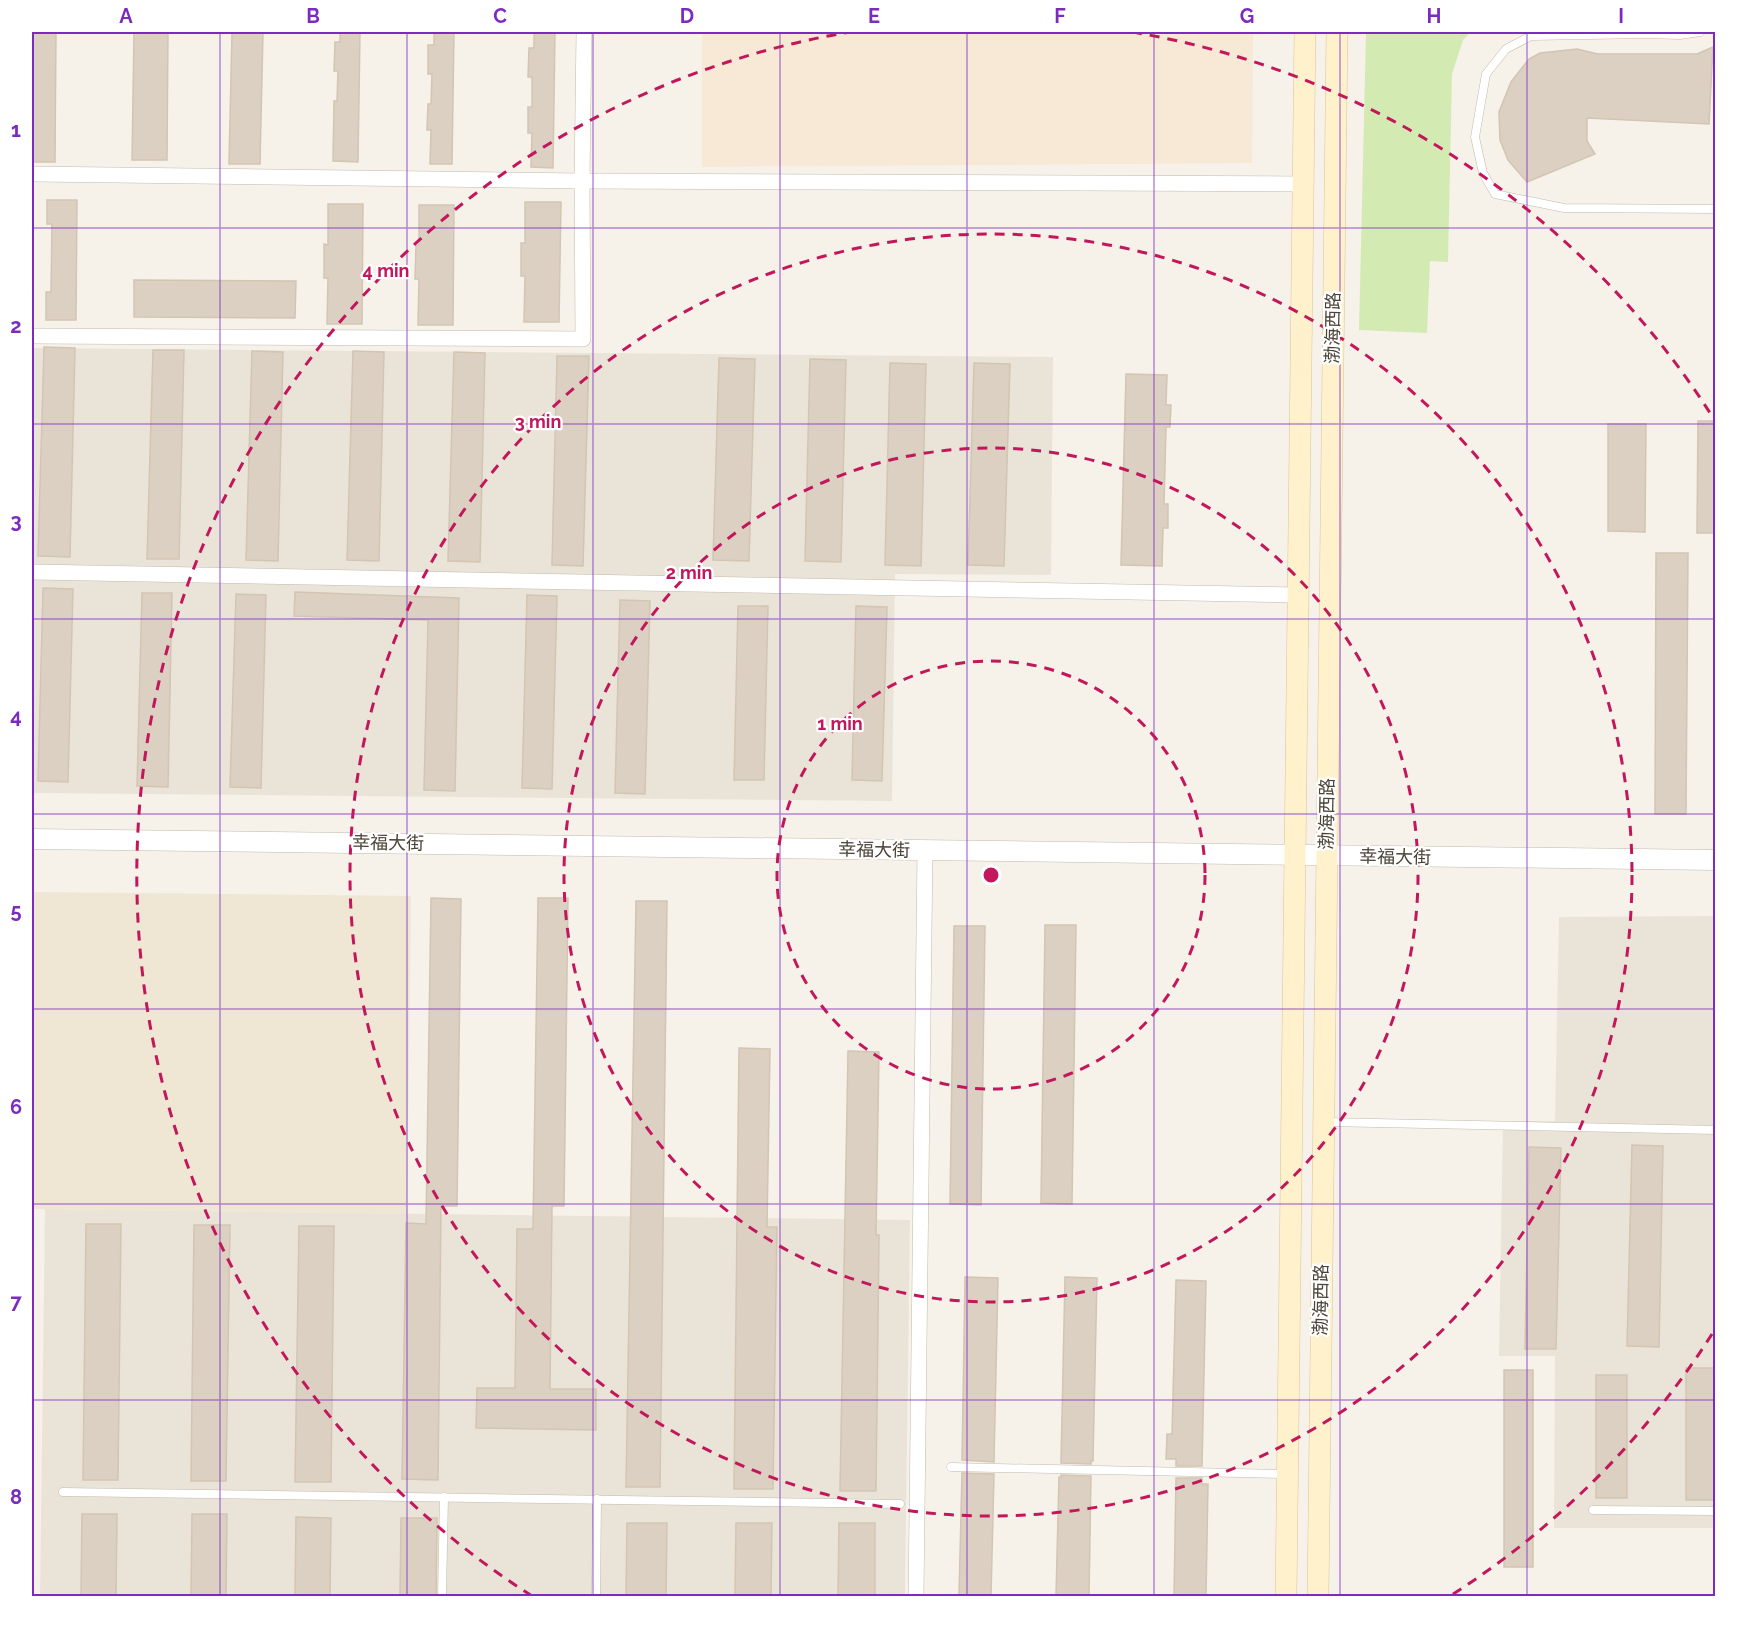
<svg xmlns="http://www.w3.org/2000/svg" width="1747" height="1628" font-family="Raleway,'Noto Sans SC',sans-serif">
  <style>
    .residential { fill: #eae4d8 }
    .commercial { fill: #f8e8d6 }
    .education { fill: #efe7d4 }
    .green { fill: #d3ebb2 }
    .building { fill: #dbd0c2; stroke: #d3c5b2; stroke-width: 1.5 }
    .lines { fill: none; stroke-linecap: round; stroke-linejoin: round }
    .service-casing { stroke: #c2baac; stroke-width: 9 }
    .minor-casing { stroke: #c2baac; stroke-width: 16 }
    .tertiary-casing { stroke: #c2baac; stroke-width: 21 }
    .secondary-casing { stroke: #d7c599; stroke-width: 22 }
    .service { stroke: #fff; stroke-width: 8 }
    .minor { stroke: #fff; stroke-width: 15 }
    .tertiary { stroke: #fff; stroke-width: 20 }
    .secondary { stroke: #fff1cb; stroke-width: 21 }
    .grid { fill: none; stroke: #7b2cbf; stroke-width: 1.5; stroke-opacity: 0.55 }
    .ring { fill: none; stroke: #c2185b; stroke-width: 3; stroke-dasharray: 10 8 }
    .labels { text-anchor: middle; stroke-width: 4.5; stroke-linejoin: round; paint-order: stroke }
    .street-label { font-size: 18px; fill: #4a4338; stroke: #fff }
    .centre { fill: #c2185b; stroke: #fff; stroke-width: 3 }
    .ring-label { font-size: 18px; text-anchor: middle; font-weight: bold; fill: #c2185b; stroke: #fff; stroke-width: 4.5; stroke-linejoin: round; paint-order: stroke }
    .neatline { fill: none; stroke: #7b2cbf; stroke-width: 2 }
    .grid-label { font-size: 20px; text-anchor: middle; font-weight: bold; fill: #7b2cbf }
  </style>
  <rect width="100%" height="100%" fill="#f6f2ea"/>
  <!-- residential -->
  <g class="residential">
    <polygon points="32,348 1053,357 1051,575 895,574 892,801 32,793"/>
    <polygon points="1715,916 1715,1528 1554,1528 1555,1356 1499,1356 1503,1121 1555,1121 1559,917"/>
    <polygon points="45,1209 910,1220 905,1596 40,1596"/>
  </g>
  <!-- commercial -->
  <polygon class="commercial" points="702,32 1253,32 1252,163 702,167"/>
  <!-- education -->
  <polygon class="education" points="32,892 411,896 407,1214 32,1209"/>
  <!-- green -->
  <polygon class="green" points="1366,32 1471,32 1463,40 1452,74 1448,262 1430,261 1427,333 1359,330"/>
  <!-- building -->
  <g class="building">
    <polygon points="32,32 56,32 55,162 32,162"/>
    <polygon points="134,32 168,32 167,160 132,160"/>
    <polygon points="232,32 263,32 260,164 229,164"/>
    <polygon points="340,32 360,32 358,162 333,161 334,101 337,101 338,71 334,71 335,42 340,42"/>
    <polygon points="434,32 454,32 452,164 430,164 431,130 427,130 428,104 431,104 432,74 428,74 428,45 434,45"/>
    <polygon points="534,32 555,32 553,168 531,167 532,133 528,133 528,107 532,107 532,77 528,77 529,48 534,48"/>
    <polygon points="1713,47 1709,124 1587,118 1587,141 1595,154 1527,182 1508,160 1500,140 1499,112 1511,82 1529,59 1540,53 1577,49 1598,54 1697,54"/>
    <polygon points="47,200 77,200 76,320 46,320 46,292 51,292 52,224 47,224"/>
    <polygon points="525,202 561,202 559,322 524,322 525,276 521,276 521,243 525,243"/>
    <polygon points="328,204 363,204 362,324 327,324 328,278 324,278 324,244 328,245"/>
    <polygon points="419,205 454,205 453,325 418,325 419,279 415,279 416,246 419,245"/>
    <polygon points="134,280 296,281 295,318 134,317"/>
    <polygon points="44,347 75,348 70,557 38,556"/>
    <polygon points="153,350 184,350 179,559 147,559"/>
    <polygon points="252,351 283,352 278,561 246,560"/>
    <polygon points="353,351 384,352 379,561 347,560"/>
    <polygon points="454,352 485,353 480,562 448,561"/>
    <polygon points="557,356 589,356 583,566 552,565"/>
    <polygon points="719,358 755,359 749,561 713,560"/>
    <polygon points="810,359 846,360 841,562 805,561"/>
    <polygon points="890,363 926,364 921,566 885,565"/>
    <polygon points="974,363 1010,364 1004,566 968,565"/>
    <polygon points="1126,374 1167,375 1166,405 1171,405 1170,427 1166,427 1164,504 1168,504 1168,528 1163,528 1162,566 1121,565"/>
    <polygon points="1698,421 1716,421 1716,533 1697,533"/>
    <polygon points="1608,424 1646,424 1645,532 1608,531"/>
    <polygon points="1656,553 1688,553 1686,814 1655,814"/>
    <polygon points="43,588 73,589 68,782 38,781"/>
    <polygon points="295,592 459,598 455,791 424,790 428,620 294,616"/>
    <polygon points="142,593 172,593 168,787 137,786"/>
    <polygon points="236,594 266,595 261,788 230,787"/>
    <polygon points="527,595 557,596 552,789 522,788"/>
    <polygon points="620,600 650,601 645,794 615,793"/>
    <polygon points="738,606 768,606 764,780 734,780"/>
    <polygon points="856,606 887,607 882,781 852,780"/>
    <polygon points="431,898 461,899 457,1206 441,1206 438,1480 402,1479 406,1223 426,1224"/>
    <polygon points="538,898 568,898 564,1206 552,1206 550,1389 596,1389 596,1430 476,1428 477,1388 515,1388 517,1229 533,1229"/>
    <polygon points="636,901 667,901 660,1487 626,1487"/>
    <polygon points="1045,925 1076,925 1072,1204 1041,1203"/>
    <polygon points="954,926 985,926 981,1205 950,1204"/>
    <polygon points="739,1048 770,1049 767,1227 777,1227 773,1489 734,1489"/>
    <polygon points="848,1051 879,1052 876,1235 879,1235 876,1491 840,1491"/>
    <polygon points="1632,1145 1663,1146 1659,1347 1627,1346"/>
    <polygon points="1529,1147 1561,1148 1556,1349 1525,1349"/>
    <polygon points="86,1224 121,1224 118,1480 83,1480"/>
    <polygon points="194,1225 230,1225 226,1481 191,1481"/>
    <polygon points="299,1226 334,1226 331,1482 295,1482"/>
    <polygon points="965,1277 998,1278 994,1462 962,1460"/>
    <polygon points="1065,1277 1097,1278 1093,1461 1091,1461 1091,1464 1061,1463"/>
    <polygon points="1176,1280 1206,1281 1202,1466 1176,1466 1176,1459 1166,1459 1167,1434 1172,1434"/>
    <rect x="1686" y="1368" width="30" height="132"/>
    <rect x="1504" y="1370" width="29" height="197"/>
    <rect x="1596" y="1375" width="31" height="123"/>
    <polygon points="962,1473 994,1474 991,1596 959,1596"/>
    <polygon points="1061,1475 1091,1476 1089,1596 1056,1596 1059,1477 1061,1478"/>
    <polygon points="1176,1478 1202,1478 1202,1484 1208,1484 1206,1596 1174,1596"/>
    <polygon points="82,1514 117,1514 116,1596 81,1596"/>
    <polygon points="192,1514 227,1514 226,1596 191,1596"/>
    <polygon points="296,1517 331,1518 330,1596 295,1596"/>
    <polygon points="401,1518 437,1518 436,1596 400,1596"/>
    <polygon points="627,1523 667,1523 666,1596 626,1596"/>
    <polygon points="736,1523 772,1523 771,1596 735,1596"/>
    <polygon points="839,1523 875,1523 875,1596 838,1596"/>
  </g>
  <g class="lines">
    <!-- service casing -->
    <g class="service-casing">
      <g id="service">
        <polyline points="1700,32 1680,35 1645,34 1531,36 1506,49 1486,74 1475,137 1483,173 1495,194 1564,208 1716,209"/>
        <polyline points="1325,1122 1716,1130"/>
        <polyline points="951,1467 1285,1474"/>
        <polyline points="63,1492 900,1504"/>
        <polyline points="1593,1510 1716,1511"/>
        <polyline points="442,1596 444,1497"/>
        <polyline points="596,1596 597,1499"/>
      </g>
    </g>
    <!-- minor casing -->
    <g class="minor-casing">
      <g id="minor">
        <polyline points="32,174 582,181 1303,184"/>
        <polyline points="32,336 583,339 582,181 584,32"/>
        <polyline points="32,572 1298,595"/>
        <polyline points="916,1596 925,850"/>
      </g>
    </g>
    <!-- tertiary casing -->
    <g class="tertiary-casing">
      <polyline id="tertiary" points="32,839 1716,860"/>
    </g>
    <!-- secondary casing -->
    <g class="secondary-casing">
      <g id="secondary">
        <polyline points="1286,1596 1305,32"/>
        <polyline points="1318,1596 1337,32"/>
      </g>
    </g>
    <!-- service -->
    <use href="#service" class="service"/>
    <!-- minor -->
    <use href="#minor" class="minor"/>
    <!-- tertiary -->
    <use href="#tertiary" class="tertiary"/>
    <!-- secondary -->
    <use href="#secondary" class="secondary"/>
  </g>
  <!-- grid -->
  <path class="grid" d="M220,32V1596M407,32V1596M593,32V1596M780,32V1596M967,32V1596M1154,32V1596M1340,32V1596M1527,32V1596M32,228H1716M32,424H1716M32,619H1716M32,814H1716M32,1009H1716M32,1204H1716M32,1400H1716"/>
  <!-- distance rings -->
  <g class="ring">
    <circle cx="991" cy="875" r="214"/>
    <circle cx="991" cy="875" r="427"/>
    <circle cx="991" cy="875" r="641"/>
    <path d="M1712 1334A855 855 0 0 1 1450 1596M532 1596A855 855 0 0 1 850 32M1132 32A855 855 0 0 1 1712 416"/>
  </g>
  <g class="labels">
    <!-- street labels -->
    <g class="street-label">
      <text transform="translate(1333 328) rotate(-89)" y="6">渤海西路</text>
      <text transform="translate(1327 814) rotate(-89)" y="6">渤海西路</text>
      <text transform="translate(388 843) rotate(1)" y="6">幸福大街</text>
      <text transform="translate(874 850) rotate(1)" y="6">幸福大街</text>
      <text transform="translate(1395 857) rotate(1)" y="6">幸福大街</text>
      <text transform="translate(1321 1300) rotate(-89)" y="6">渤海西路</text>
    </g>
  </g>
  <circle cx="991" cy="875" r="9" class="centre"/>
  <g class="ring-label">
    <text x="386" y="277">4 min</text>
    <text x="538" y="428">3 min</text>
    <text x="689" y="579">2 min</text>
    <text x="840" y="730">1 min</text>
  </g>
  <!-- border -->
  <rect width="1747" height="1628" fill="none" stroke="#ffffff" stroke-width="66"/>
  <rect x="33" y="33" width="1681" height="1562" class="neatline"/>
  <g class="grid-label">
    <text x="126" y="23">A</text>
    <text x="313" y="23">B</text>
    <text x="500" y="23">C</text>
    <text x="687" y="23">D</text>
    <text x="874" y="23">E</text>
    <text x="1060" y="23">F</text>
    <text x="1247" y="23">G</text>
    <text x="1434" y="23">H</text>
    <text x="1621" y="23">I</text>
    <text x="16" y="137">1</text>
    <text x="16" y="333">2</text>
    <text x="16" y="528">3</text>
    <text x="16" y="723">4</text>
    <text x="16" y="918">5</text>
    <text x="16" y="1114">6</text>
    <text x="16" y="1309">7</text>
    <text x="16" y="1504">8</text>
  </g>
</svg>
